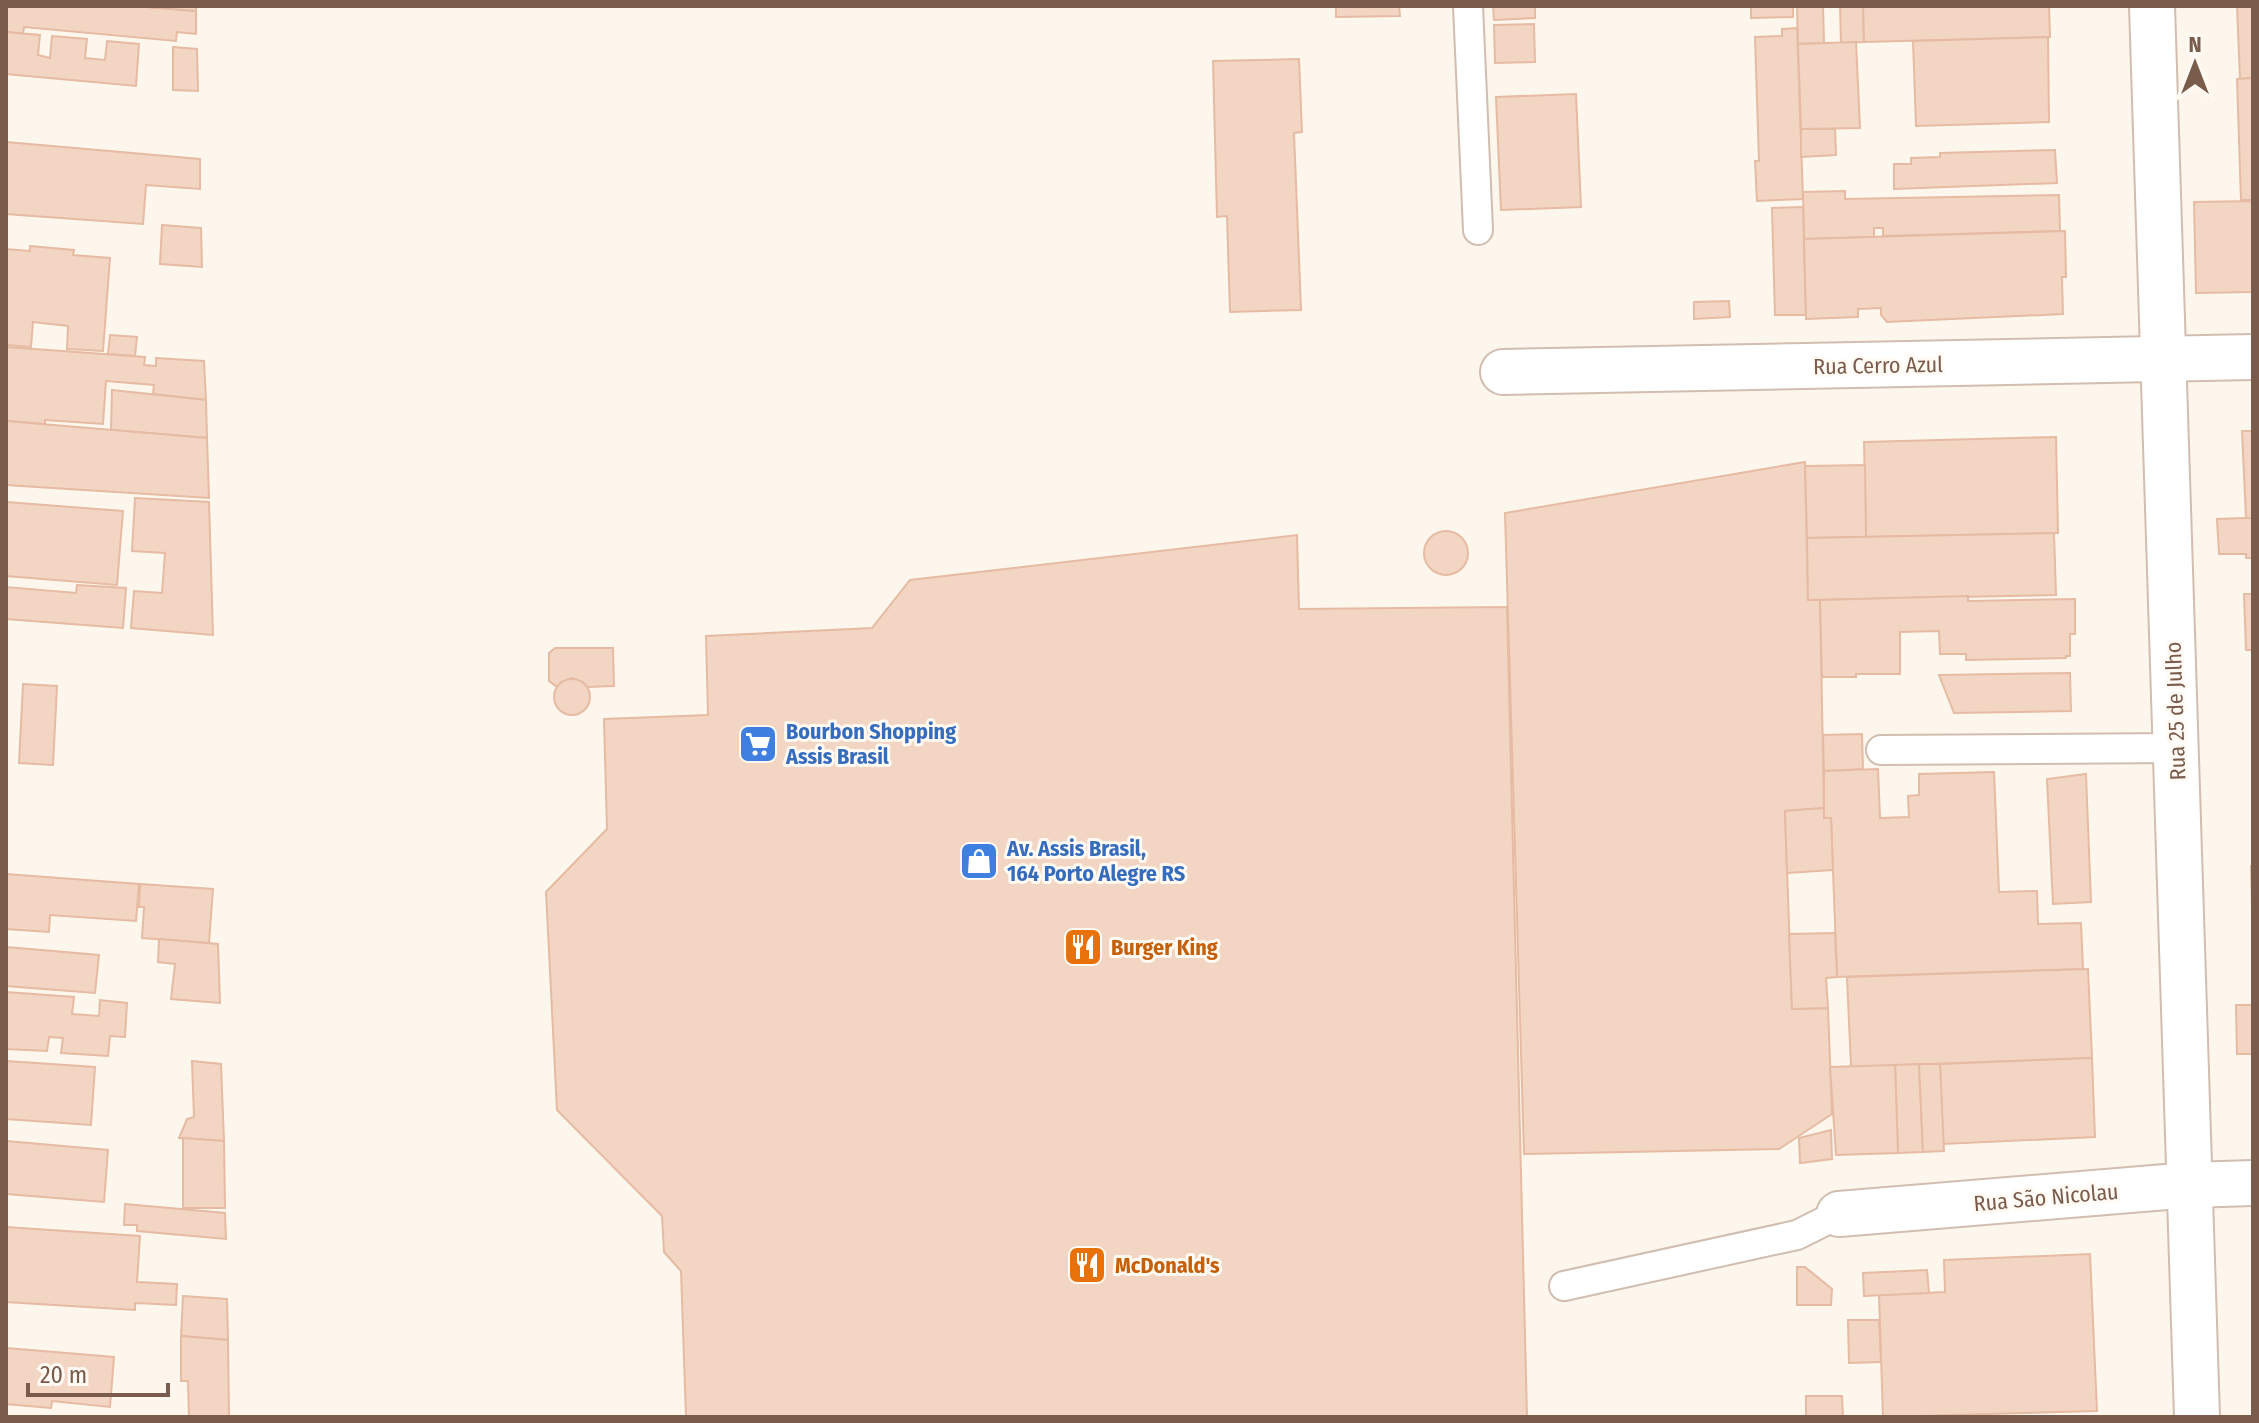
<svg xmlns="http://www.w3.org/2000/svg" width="2259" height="1423" font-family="'Fira Sans Condensed',sans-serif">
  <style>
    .building { fill: #f3d5c3; stroke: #e6bba3; stroke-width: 2 }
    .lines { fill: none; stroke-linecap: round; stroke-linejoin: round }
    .lane-casing { stroke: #d1beb0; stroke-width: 32 }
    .street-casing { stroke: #d1beb0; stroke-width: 48 }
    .lane { stroke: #fff; stroke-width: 28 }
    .street { stroke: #fff; stroke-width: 44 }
    .labels { text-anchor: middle; stroke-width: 6; stroke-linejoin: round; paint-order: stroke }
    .street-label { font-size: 22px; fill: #7a5c4d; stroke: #fffaf3 }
    .shop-label { font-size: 22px; font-weight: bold; fill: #366cbe; stroke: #fffaf3; text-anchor: start }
    .food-label { font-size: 22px; font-weight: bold; fill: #c56008; stroke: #fffaf3; text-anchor: start }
  </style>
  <rect width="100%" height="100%" fill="#fdf6ec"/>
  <!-- building -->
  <g class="building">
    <polygon points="6,6 135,6 196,11 196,34 177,32 176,41 24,27 23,34 6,32"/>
    <polygon points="135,6 196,6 196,11"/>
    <polygon points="1336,6 1399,6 1400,16 1336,17"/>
    <polygon points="1493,6 1535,6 1535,18 1494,20"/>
    <polygon points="1751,6 1793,6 1793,17 1751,18"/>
    <polygon points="1797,6 1823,6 1824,43 1798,44"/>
    <polygon points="1840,6 1863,6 1864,42 1841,43"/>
    <polygon points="1863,6 2049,6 2050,37 1864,42"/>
    <polygon points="2237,6 2253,6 2253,78 2240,79"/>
    <polygon points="1534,24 1535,62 1495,63 1494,25"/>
    <polygon points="1797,28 1803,199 1757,201 1755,161 1759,161 1755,37 1782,36 1782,29"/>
    <polygon points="6,32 40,35 38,55 50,58 52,36 87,39 85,58 105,60 107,41 139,44 136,86 6,74"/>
    <polygon points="2048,37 2049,122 1916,126 1913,41"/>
    <polygon points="1856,42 1860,128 1801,129 1798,44"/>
    <polygon points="173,47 197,49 198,91 173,90"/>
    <polygon points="1299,59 1302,132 1294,133 1301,310 1230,312 1227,216 1217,217 1213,61"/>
    <polygon points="2253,78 2253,200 2241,200 2237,79"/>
    <polygon points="1576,94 1581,207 1501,210 1496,97"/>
    <polygon points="1801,129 1835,129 1836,155 1801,157"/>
    <polygon points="6,142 200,159 200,189 146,185 143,224 6,214"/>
    <polygon points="2055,150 2057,183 1894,189 1894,164 1911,164 1911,158 1940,157 1940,153"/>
    <polygon points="1845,191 1845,199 2059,195 2060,231 1883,236 1883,228 1874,228 1874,237 1804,239 1803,192"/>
    <polygon points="2253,201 2253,292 2196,293 2194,202"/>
    <polygon points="1803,207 1806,315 1775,315 1772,208"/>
    <polygon points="162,225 201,228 202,267 160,264"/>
    <polygon points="2065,231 2066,277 2062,277 2063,314 1887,322 1881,315 1881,308 1858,309 1858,317 1806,319 1804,239"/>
    <polygon points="30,246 74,250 73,255 110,258 103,351 67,349 68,326 33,322 31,347 6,345 6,249 30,251"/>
    <polygon points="1729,301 1730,317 1694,319 1694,302"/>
    <polygon points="110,335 137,337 135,356 108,354"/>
    <polygon points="6,347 145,357 144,365 156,366 156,358 204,361 206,400 153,394 154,385 106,381 103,424 45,420 45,424 6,421"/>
    <polygon points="112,390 206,400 207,438 111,430"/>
    <polygon points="6,421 207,438 209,498 6,485"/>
    <polygon points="2242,431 2253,431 2253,518 2246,518"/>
    <polygon points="2056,437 2058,533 1866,537 1864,442"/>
    <polygon points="1805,462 1808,600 1820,600 1824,808 1785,811 1792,1009 1828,1008 1832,1114 1779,1149 1524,1154 1505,513"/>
    <polygon points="1865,465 1866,537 1807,538 1805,466"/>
    <polygon points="135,498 209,502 213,635 131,628 134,591 162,593 165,553 132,551"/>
    <polygon points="6,502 123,511 117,585 6,576"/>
    <polygon points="2246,518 2253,518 2253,558 2246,558 2246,554 2219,554 2217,519"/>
    <circle cx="1446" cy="553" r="22"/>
    <polygon points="2054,533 2056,595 1808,600 1807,538"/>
    <polygon points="1297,535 1299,609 1507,607 1527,1417 686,1417 681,1271 664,1252 662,1216 557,1110 546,892 607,829 604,719 708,715 706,636 872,628 910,580"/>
    <polygon points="77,585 126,588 123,628 6,619 6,587 76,593"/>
    <polygon points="2244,594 2253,594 2253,650 2246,650"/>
    <polygon points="1968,596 1968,601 2075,599 2075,634 2070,634 2070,656 2066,656 2066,658 1966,660 1966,654 1940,654 1939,631 1900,632 1900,674 1856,674 1856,677 1822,677 1820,600"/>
    <polygon points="555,648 613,648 614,686 587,687 583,682 572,678 561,682 557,687 549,681 549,653"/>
    <polygon points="2070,673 2071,711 1954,713 1939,675"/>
    <circle cx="572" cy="697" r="18"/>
    <polygon points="23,684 57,686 53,765 19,763"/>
    <polygon points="1862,734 1863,769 1824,771 1823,735"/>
    <polygon points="1878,769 1880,818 1909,817 1908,796 1919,795 1919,774 1994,772 1999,892 2037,891 2038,924 2081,923 2083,969 1837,977 1831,818 1824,818 1824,771"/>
    <polygon points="2086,774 2091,902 2053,904 2047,779"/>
    <polygon points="1824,808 1824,818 1831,818 1833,870 1787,873 1785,811"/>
    <polygon points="2251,866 2253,866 2253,950"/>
    <polygon points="6,874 139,884 136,921 50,915 49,932 6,929"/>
    <polygon points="140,884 213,889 209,943 142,938 144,907 139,907"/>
    <polygon points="1835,933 1837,977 1826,978 1828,1008 1792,1009 1789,934"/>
    <polygon points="159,939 218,944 220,1003 171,999 175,964 158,962"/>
    <polygon points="6,947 99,955 95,993 6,986"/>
    <polygon points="2088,969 2092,1058 1851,1067 1847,977"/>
    <polygon points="6,992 74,997 72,1014 99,1016 100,1000 127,1003 125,1037 110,1036 108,1056 61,1053 63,1038 49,1037 47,1051 6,1049"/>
    <polygon points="2236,1005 2253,1005 2253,1054 2237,1054"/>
    <polygon points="2092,1058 2095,1137 1943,1144 1940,1064"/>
    <polygon points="6,1061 95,1067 91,1125 6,1119"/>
    <polygon points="192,1061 221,1064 224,1141 179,1138 187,1119 194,1117"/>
    <polygon points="1919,1064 1923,1152 1898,1153 1895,1065"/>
    <polygon points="1919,1064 1940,1064 1944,1151 1923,1152"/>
    <polygon points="1895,1065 1898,1153 1836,1155 1830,1067"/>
    <polygon points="1831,1130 1832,1159 1800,1163 1799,1138"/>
    <polygon points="183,1138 224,1141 225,1208 183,1208"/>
    <polygon points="6,1141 108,1150 104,1202 7,1194"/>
    <polygon points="125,1204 225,1213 226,1239 137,1231 137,1225 124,1225"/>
    <polygon points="6,1227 140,1236 137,1282 177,1284 176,1305 135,1303 135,1310 6,1302"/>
    <polygon points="2090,1254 2097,1411 1883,1417 1879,1295 1945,1292 1944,1260"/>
    <polygon points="1797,1267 1805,1267 1832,1289 1831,1305 1797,1305"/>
    <polygon points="1927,1270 1929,1293 1864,1296 1863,1273"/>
    <polygon points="183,1296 227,1299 228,1340 181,1336"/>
    <polygon points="1848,1320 1879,1320 1881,1362 1849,1363"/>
    <polygon points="181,1336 228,1340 229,1417 189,1417 188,1381 181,1381"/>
    <polygon points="6,1348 114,1357 110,1407 52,1401 51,1408 6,1404"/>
    <polygon points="1806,1396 1842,1396 1843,1417 1806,1417"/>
  </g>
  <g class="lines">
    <!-- lane casing -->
    <g class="lane-casing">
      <g id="lane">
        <polyline points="1468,6 1478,230"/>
        <polyline points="1881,750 2176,748"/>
        <polyline points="1564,1286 1797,1235 1839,1214"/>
      </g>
    </g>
    <!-- street casing -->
    <g class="street-casing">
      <g id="street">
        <polyline points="2152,6 2197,1417"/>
        <polyline points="1503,372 2253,357"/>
        <polyline points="1839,1214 2190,1185 2253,1183"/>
      </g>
    </g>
    <!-- lane -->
    <use href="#lane" class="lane"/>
    <!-- street -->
    <use href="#street" class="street"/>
  </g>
  <!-- icons -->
  <defs>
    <g id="supermarket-square" transform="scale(2)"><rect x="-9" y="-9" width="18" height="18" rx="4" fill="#3f7fe0" stroke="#fffaf3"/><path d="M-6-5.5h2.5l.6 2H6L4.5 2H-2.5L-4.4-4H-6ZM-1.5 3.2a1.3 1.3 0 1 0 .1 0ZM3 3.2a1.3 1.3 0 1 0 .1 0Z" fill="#fff"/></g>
    <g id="shop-square" transform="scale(2)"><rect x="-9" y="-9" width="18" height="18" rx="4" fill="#3f7fe0" stroke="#fffaf3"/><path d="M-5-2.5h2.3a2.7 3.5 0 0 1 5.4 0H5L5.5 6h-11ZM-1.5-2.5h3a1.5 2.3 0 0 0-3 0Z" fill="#fff"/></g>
    <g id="restaurant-square" transform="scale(2)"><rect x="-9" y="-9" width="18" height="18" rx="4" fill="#e8710a" stroke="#fffaf3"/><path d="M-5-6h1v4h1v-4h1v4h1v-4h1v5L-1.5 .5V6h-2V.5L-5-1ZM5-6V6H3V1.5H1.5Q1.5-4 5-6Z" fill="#fff"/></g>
  </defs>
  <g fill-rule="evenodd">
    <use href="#supermarket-square" x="758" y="744"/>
    <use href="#shop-square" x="979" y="861"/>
    <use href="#restaurant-square" x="1083" y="947"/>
    <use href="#restaurant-square" x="1087" y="1265"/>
  </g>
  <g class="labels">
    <!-- street labels -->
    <g class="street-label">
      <text transform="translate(1878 365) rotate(-1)" y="8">Rua Cerro Azul</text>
      <text transform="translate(2175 711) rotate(-92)" y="8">Rua 25 de Julho</text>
      <text transform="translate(2046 1197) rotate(-5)" y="8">Rua São Nicolau</text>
    </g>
    <!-- shop labels -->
    <g class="shop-label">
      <text x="786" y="739">Bourbon Shopping<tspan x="786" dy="25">Assis Brasil</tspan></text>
      <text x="1007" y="856">Av. Assis Brasil,<tspan x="1007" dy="25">164 Porto Alegre RS</tspan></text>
    </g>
    <!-- food labels -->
    <g class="food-label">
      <text x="1111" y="955">Burger King</text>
      <text x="1115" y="1273">McDonald's</text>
    </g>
  </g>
  <!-- border -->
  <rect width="2259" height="1423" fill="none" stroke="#7a5c4d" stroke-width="16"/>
  <!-- north arrow -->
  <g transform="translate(2195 64)" stroke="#fffaf3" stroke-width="6" paint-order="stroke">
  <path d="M0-6L14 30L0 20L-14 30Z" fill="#7a5c4d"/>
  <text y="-12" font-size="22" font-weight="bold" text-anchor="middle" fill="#7a5c4d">N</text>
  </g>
  <!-- scale -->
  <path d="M28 1383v12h140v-12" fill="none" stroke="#7a5c4d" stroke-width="4"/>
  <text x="40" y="1383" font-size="24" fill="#7a5c4d" stroke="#fffaf3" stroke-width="6" paint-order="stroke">20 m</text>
</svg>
